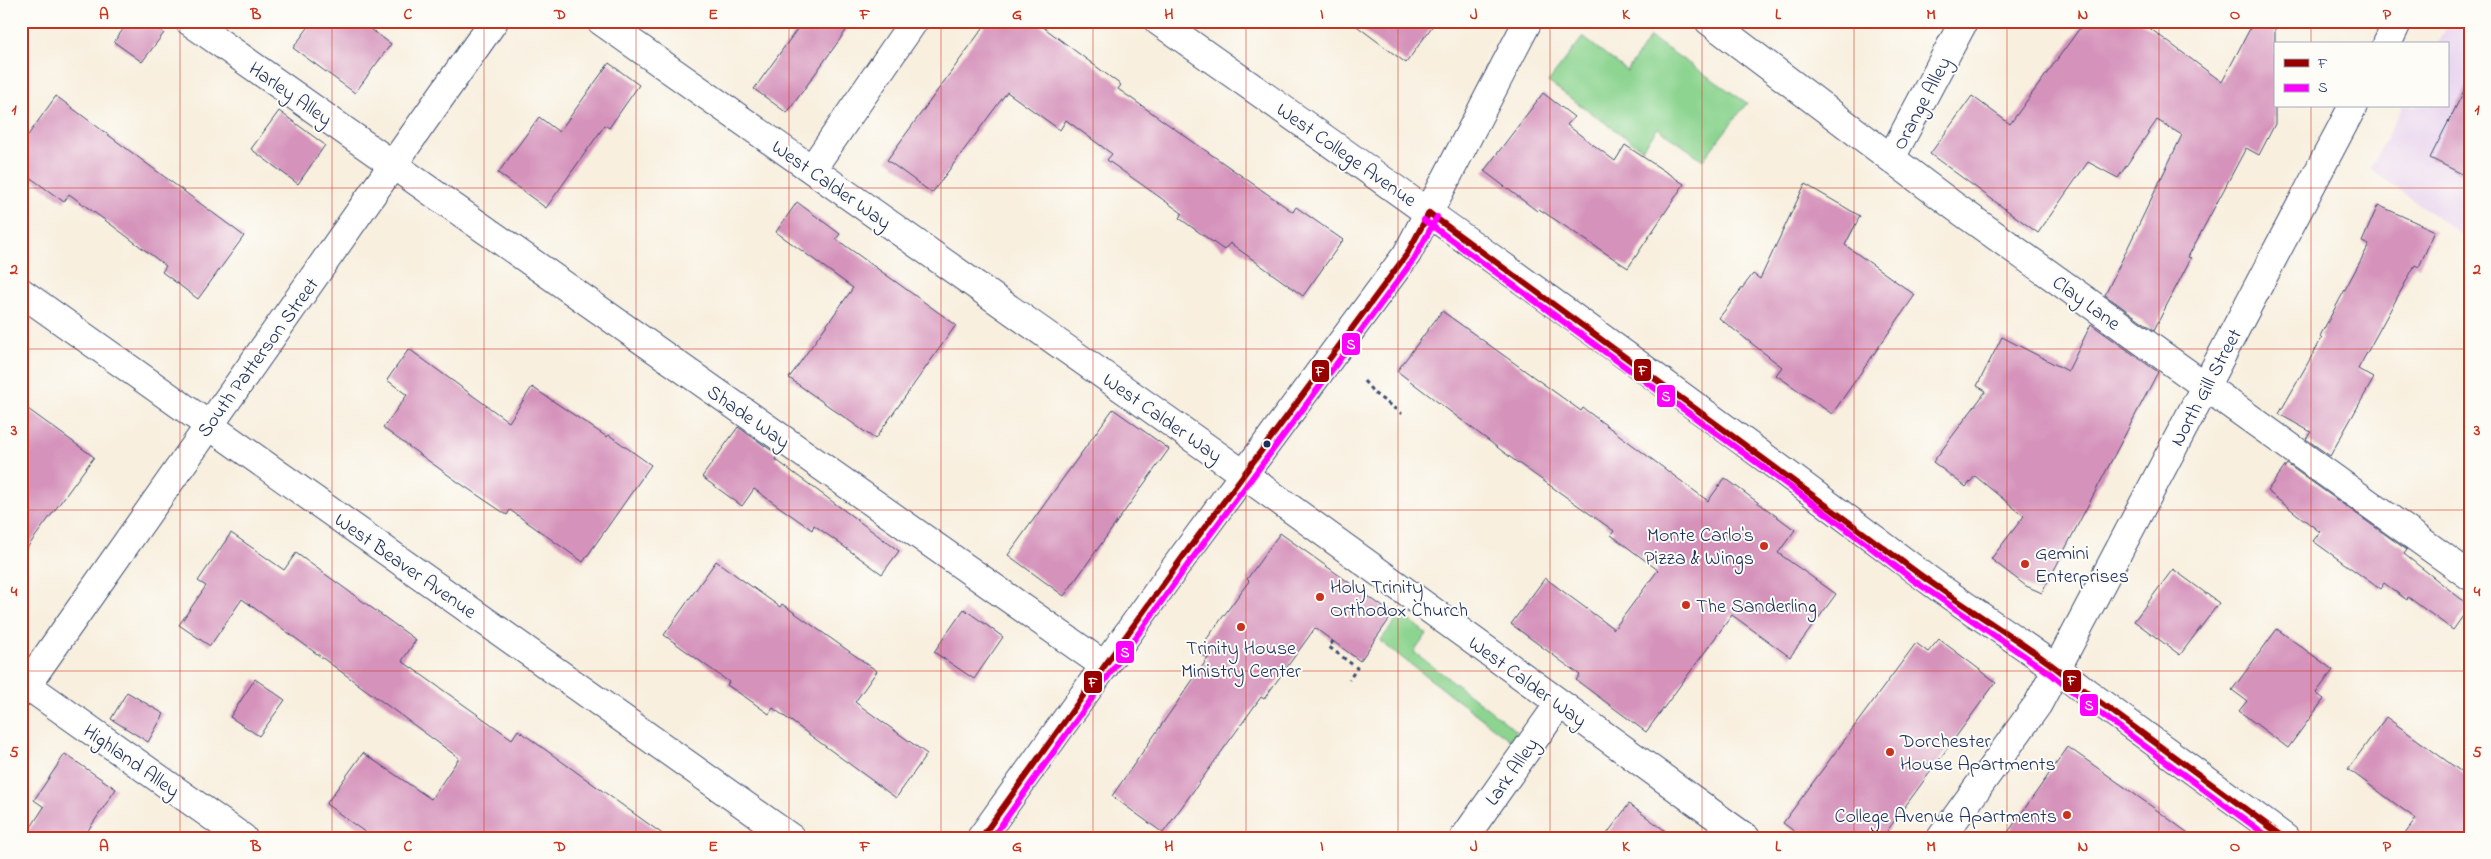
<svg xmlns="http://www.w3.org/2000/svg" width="2491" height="859" font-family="'Indie Flower',sans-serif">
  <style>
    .built { fill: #e8d2ee }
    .green { fill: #8cd490; stroke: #548277 }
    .building { fill: #d593bb }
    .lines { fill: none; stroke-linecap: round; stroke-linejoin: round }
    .minor-casing { stroke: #3c4c71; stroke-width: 30 }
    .major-casing { stroke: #3c4c71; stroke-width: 30 }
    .path { stroke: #3c4c71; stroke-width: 3; stroke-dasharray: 4 4; stroke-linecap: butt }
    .minor { stroke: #fff; stroke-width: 28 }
    .major { stroke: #fff; stroke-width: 28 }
    .bus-1-casing { stroke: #fdfcf7; stroke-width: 10 }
    .bus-2-casing { stroke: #fdfcf7; stroke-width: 10 }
    .bus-1 { stroke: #980000; stroke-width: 6 }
    .bus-2 { stroke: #f0f; stroke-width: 6 }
    .grid { fill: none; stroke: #c8321e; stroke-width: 1; stroke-opacity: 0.55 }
    .bus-dot { fill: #1b2f5e; stroke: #fdfcf7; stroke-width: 2 }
    .poi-dot { fill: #c8321e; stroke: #fdfcf7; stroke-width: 2 }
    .labels { text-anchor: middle; stroke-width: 4; stroke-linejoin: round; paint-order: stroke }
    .street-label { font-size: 20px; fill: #1b2f5e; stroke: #fdfcf7 }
    .poi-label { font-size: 20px; fill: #1b2f5e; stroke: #fdfcf7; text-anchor: start }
    .line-badge { stroke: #fdfcf7; stroke-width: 2 }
    .badge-label { font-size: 14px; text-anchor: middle; font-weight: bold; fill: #fff }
    .neatline { fill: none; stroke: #c8321e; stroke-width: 2 }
    .grid-label { font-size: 16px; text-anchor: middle; font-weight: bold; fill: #c8321e }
  </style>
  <rect width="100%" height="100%" fill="#fdfcf7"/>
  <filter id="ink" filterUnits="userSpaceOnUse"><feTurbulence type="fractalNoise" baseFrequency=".02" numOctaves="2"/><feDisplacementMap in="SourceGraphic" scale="10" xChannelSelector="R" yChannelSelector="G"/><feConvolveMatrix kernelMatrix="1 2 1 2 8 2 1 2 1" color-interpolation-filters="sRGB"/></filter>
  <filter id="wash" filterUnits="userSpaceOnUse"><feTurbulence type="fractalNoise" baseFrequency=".0096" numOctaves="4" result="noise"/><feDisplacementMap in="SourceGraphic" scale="20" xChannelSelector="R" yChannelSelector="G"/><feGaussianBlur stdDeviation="1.12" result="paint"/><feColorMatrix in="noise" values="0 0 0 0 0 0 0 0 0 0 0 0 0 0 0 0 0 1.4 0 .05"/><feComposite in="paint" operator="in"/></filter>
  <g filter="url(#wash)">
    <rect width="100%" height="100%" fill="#f8efde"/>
    <!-- built -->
    <polygon class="built" points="2450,21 2470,21 2470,241 2370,169 2403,106 2447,106 2447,44 2438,44"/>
    <!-- green -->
    <g class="green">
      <polygon points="1583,37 1627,71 1650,37 1747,103 1703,160 1658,128 1642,149 1548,82"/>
      <polygon points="1401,614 1427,634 1414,652 1517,731 1510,740 1380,641"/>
    </g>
    <g id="blocks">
      <!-- building -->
      <g class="building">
        <polygon points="129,21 148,21 164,33 142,62 114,42"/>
        <polygon points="313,21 360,21 391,44 355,93 293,48"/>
        <polygon points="803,21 853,21 787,113 754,89"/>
        <polygon points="988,21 1035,21 1121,85 1118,89 1293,212 1296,207 1343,240 1303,296 1230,243 1224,250 1179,218 1182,213 1107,160 1112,154 1066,120 1060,130 1007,92 932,193 887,160"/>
        <polygon points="1350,21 1436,21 1406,63"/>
        <polygon points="2085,21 2140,21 2222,82 2254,21 2275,21 2275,124 2259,155 2246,148 2188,257 2191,258 2154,330 2105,295 2182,135 2157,120 2118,178 2088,162 2038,233 1930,154 1972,96 2010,124"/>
        <polygon points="609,63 639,85 609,128 605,125 546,208 498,173 539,117 559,132"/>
        <polygon points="2470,79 2470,178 2430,158"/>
        <polygon points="1543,93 1574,117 1567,125 1615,161 1625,145 1684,184 1628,268 1539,209 1537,211 1484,171"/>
        <polygon points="56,96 244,236 198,299 162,272 166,266 113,226 69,194 64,202 21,171 21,145"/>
        <polygon points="279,111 325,145 298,184 251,149"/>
        <polygon points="1805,184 1860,216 1845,245 1915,295 1832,414 1776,375 1782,367 1719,318 1753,274 1760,279"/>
        <polygon points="797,202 840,234 836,239 956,325 875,439 789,378 853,288 776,232"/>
        <polygon points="2378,205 2435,231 2419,267 2415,265 2358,369 2374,378 2330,456 2306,439 2311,432 2279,414 2322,338 2320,336 2369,245 2362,242"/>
        <polygon points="1442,311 1581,411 1583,408 1708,501 1725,478 1795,530 1778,553 1836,594 1790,657 1732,615 1646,732 1576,680 1580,675 1511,624 1545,578 1614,629 1658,570 1611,535 1614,531 1514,460 1397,371"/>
        <polygon points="2091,324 2158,372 2042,593 2026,586 1991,559 2024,516 1975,476 1966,487 1933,462 1986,391 1977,386 2002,337 2068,371"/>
        <polygon points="409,349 509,422 532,387 607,437 609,435 651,465 583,562 510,510 507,515 458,482 383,428 407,395 387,380"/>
        <polygon points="21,404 94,457 21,556"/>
        <polygon points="1113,409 1169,449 1064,596 1008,555"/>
        <polygon points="738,427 778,455 775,459 899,551 882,574 814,525 812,530 754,489 742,506 702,477"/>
        <polygon points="2287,464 2407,550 2404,554 2470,606 2453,630 2408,597 2407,600 2384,583 2380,589 2313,541 2320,532 2267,491"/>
        <polygon points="231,533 284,570 296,553 416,640 402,661 512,739 518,730 668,838 373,838 326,804 363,753 431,799 459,758 242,599 210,646 179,625 206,586 198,581"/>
        <polygon points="1280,533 1393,614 1360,661 1315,628 1264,699 1261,697 1163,833 1112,796 1208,658 1198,651 1249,581 1247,579"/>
        <polygon points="716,561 780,607 782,604 877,671 855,702 927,754 896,798 773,708 769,714 748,699 727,685 729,682 664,635"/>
        <polygon points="2173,569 2219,603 2180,655 2134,621"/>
        <polygon points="964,609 1003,637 974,679 934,652"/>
        <polygon points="2277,629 2333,670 2316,693 2324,699 2288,748 2239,711 2247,701 2232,690"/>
        <polygon points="1939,639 1996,682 1882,838 1803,838 1783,823 1916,643 1928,652"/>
        <polygon points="255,679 285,700 259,736 230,717"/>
        <polygon points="127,692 164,714 148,742 111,719"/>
        <polygon points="2386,717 2470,778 2470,838 2402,838 2416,819 2348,769"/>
        <polygon points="2068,747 2147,803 2195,838 2004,838"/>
        <polygon points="65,754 116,789 83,838 24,838 44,807 34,800"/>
        <polygon points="1629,804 1675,838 1604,838"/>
      </g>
    </g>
  </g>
  <g filter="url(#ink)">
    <use href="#blocks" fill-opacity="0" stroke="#3c4c71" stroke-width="1"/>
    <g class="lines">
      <!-- minor casing -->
      <g class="minor-casing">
        <g id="minor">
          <polyline points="189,21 1105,666"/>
          <polyline points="601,21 1214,453 1746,838"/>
          <polyline points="1709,21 1954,206 2470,576"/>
          <polyline points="2387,44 2398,21"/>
          <polyline points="1891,158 1964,21"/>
          <polyline points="812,169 914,21"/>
          <polyline points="21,681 243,838"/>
          <polyline points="21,693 494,21"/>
          <polyline points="981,838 1182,558 1407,254 1528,21"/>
          <polyline points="1464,838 1559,704"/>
          <polyline points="1941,838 2038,704 2353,106"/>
        </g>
      </g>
      <!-- major casing -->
      <g class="major-casing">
        <g id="major">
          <path d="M1158,21C1414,201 1668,383 1918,572C1973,614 2033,648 2086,692L2285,838"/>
          <polyline points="21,292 791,838"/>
        </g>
      </g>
      <!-- path -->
      <g class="path">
        <polyline points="1364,381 1375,394 1402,414"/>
        <polyline points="1333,641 1329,647 1357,668 1349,680"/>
      </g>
      <!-- minor -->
      <use href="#minor" class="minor"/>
      <!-- major -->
      <use href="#major" class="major"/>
      <!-- bus-1 casing -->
      <g class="bus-1-casing">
        <g id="bus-1">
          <path d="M1429,213C1593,333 1756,453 1919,574C1974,614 2034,648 2086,692L2285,838"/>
          <polyline points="981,838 1182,558 1407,254 1429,213"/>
        </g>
      </g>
      <!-- bus-2 casing -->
      <g class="bus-2-casing">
        <g id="bus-2">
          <polyline points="1424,220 1819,508 1916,582 2051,674 2081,699 2270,838"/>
          <polyline points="992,838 1189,563 1414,259 1437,217"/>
        </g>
      </g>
      <!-- bus-1 -->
      <use href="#bus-1" class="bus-1"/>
      <!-- bus-2 -->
      <use href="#bus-2" class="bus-2"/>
    </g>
  </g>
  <!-- grid -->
  <path class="grid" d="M180,21V838M332,21V838M484,21V838M636,21V838M789,21V838M941,21V838M1093,21V838M1246,21V838M1398,21V838M1550,21V838M1702,21V838M1854,21V838M2007,21V838M2159,21V838M2311,21V44M2311,106V838M21,188H2470M21,349H2470M21,510H2470M21,671H2470"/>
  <!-- markers -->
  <circle class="bus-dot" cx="1267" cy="444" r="4.5"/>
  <g class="poi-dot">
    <circle cx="1764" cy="546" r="5"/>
    <circle cx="2025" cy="564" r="5"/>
    <circle cx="1320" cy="597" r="5"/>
    <circle cx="1686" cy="605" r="5"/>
    <circle cx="1241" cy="627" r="5"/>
    <circle cx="1890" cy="752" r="5"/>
    <circle cx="2067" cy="815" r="5"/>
  </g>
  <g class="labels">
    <!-- street labels -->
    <g class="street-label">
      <text transform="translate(291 93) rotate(35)" y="7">Harley Alley</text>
      <text transform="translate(1921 103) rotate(-62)" y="7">Orange Alley</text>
      <text transform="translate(1347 154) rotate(35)" y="7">West College Avenue</text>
      <text transform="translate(832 184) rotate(35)" y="7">West Calder Way</text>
      <text transform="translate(2087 302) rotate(36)" y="7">Clay Lane</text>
      <text transform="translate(257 357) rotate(-54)" y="7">South Patterson Street</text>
      <text transform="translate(2205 387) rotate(-62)" y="7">North Gill Street</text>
      <text transform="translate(749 416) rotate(35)" y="7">Shade Way</text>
      <text transform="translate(1163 417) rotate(35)" y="7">West Calder Way</text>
      <text transform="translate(406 565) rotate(35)" y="7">West Beaver Avenue</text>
      <text transform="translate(1528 681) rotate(36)" y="7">West Calder Way</text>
      <text transform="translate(132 760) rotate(35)" y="7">Highland Alley</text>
      <text transform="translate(1511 771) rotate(-55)" y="7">Lark Alley</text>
    </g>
    <!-- poi labels -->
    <g class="poi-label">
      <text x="1754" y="541" text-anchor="end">Monte Carlo's<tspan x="1754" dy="23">Pizza &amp; Wings</tspan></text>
      <text x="2035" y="559">Gemini<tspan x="2035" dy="23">Enterprises</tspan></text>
      <text x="1330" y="593">Holy Trinity<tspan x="1330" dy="23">Orthodox Church</tspan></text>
      <text x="1696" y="612">The Sanderling</text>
      <text x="1241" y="654" text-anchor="middle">Trinity House<tspan x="1241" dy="23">Ministry Center</tspan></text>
      <text x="1900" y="747">Dorchester<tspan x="1900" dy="23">House Apartments</tspan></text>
      <text x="2057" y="822" text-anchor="end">College Avenue Apartments</text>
    </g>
  </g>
  <g class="line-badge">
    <rect x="1341" y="332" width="20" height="24" rx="5" fill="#f0f"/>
    <rect x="1633" y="358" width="19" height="24" rx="5" fill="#980000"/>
    <rect x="1311" y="359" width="19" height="24" rx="5" fill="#980000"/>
    <rect x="1656" y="384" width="20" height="24" rx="5" fill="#f0f"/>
    <rect x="1115" y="640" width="20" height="24" rx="5" fill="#f0f"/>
    <rect x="2062" y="669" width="20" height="24" rx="5" fill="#980000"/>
    <rect x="1083" y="670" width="20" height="24" rx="5" fill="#980000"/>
    <rect x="2079" y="693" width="20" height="24" rx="5" fill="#f0f"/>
  </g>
  <g class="badge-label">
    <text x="1351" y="349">S</text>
    <text x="1643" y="375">F</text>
    <text x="1320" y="376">F</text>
    <text x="1666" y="401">S</text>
    <text x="1125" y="657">S</text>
    <text x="2072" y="685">F</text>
    <text x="1093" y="687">F</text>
    <text x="2089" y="710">S</text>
  </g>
  <!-- margin -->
  <rect width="2491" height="859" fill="none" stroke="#fdfcf7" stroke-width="55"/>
  <!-- legend -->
  <rect x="2274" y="42" width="175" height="65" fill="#fdfcf7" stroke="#a3aaba"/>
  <rect x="2284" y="59" width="25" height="8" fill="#980000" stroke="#a3aaba"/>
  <text x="2318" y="68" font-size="15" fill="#1b2f5e">F</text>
  <rect x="2284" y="84" width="25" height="8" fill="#ff00ff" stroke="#a3aaba"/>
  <text x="2318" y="92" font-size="15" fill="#1b2f5e">S</text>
  <rect x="28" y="28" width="2436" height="804" class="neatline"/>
  <g class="grid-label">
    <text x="104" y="19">A</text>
    <text x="256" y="19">B</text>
    <text x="408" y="19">C</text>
    <text x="560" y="19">D</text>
    <text x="713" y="19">E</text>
    <text x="865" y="19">F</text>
    <text x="1017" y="19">G</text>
    <text x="1169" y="19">H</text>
    <text x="1322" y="19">I</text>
    <text x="1474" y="19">J</text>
    <text x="1626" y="19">K</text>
    <text x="1778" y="19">L</text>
    <text x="1931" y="19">M</text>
    <text x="2083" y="19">N</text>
    <text x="2235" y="19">O</text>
    <text x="2387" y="19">P</text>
    <text x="14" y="114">1</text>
    <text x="2477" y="114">1</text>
    <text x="14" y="274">2</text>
    <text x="2477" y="274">2</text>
    <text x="14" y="435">3</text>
    <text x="2477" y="435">3</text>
    <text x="14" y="596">4</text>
    <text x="2477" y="596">4</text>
    <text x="14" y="757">5</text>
    <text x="2477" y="757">5</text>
    <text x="104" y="851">A</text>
    <text x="256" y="851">B</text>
    <text x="408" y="851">C</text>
    <text x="560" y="851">D</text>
    <text x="713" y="851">E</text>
    <text x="865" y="851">F</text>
    <text x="1017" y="851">G</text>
    <text x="1169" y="851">H</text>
    <text x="1322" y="851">I</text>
    <text x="1474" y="851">J</text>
    <text x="1626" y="851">K</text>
    <text x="1778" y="851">L</text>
    <text x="1931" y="851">M</text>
    <text x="2083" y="851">N</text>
    <text x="2235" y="851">O</text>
    <text x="2387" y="851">P</text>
  </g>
</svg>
